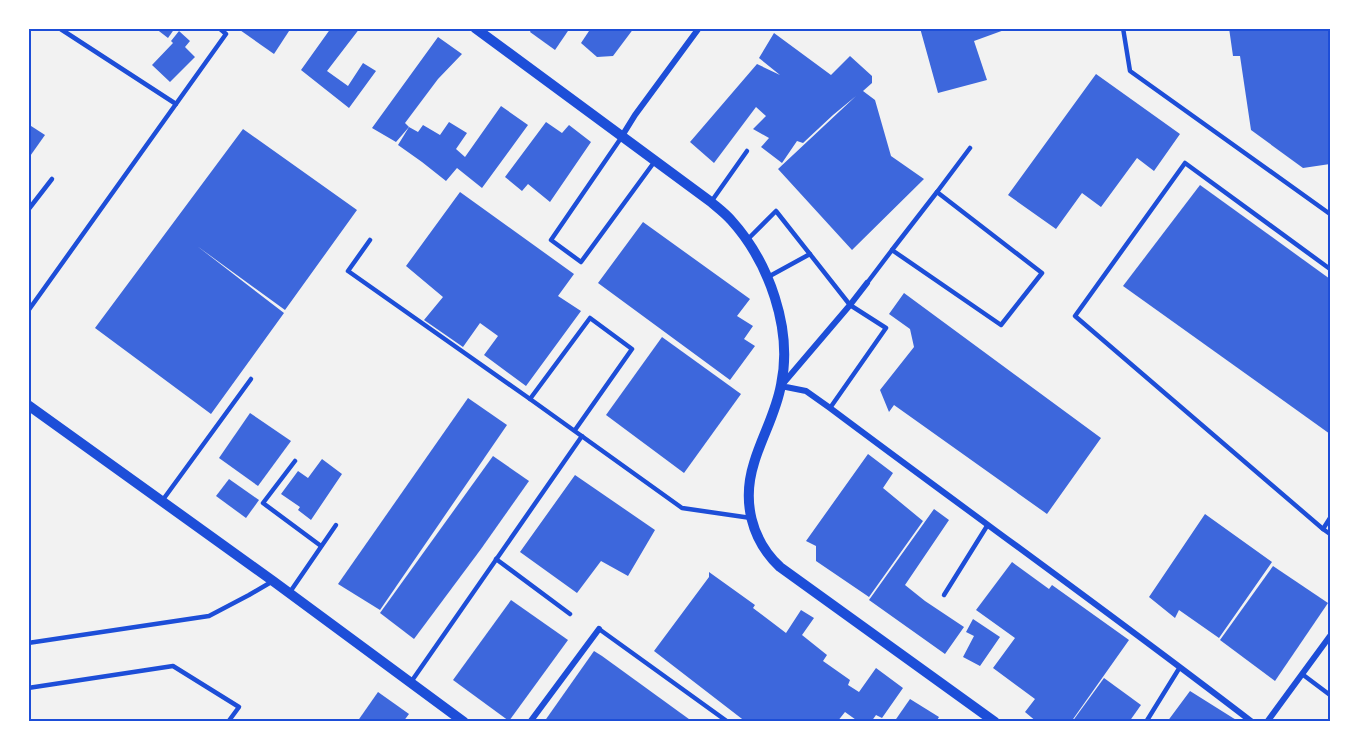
<svg xmlns="http://www.w3.org/2000/svg" width="1359" height="750" font-family="Raleway,sans-serif">
  <style>
    .building { fill: #3d67dc }
    .lines { fill: none; stroke-linecap: round; stroke-linejoin: round }
    .service { stroke: #1d4ed8; stroke-width: 4.5 }
    .minor { stroke: #1d4ed8; stroke-width: 6 }
    .tertiary { stroke: #1d4ed8; stroke-width: 10 }
    .neatline { fill: none; stroke: #1d4ed8; stroke-width: 2 }
  </style>
  <rect width="100%" height="100%" fill="#f2f2f2"/>
  <!-- building -->
  <g class="building">
    <polygon points="155,28 175,28 168,38"/>
    <polygon points="237,28 291,28 274,54"/>
    <polygon points="331,28 360,28 327,71 348,86 363,63 376,71 349,108 301,70"/>
    <polygon points="532,28 570,28 555,50 530,32"/>
    <polygon points="591,28 634,28 613,56 597,57 581,43"/>
    <polygon points="920,28 1007,28 1007,29 974,41 987,80 938,93"/>
    <polygon points="1229,28 1330,28 1330,164 1303,168 1251,130 1240,56 1233,56"/>
    <polygon points="179,31 190,41 185,47 195,57 170,82 152,65 173,43 171,41"/>
    <polygon points="774,33 831,75 850,56 872,76 872,83 863,91 875,100 891,156 924,179 852,250 778,169 856,96 833,115 803,143 797,141 782,163 761,147 769,138 753,129 766,116 756,107 714,163 690,142 757,64 780,75 759,58"/>
    <polygon points="438,37 462,54 438,79 405,123 409,127 396,142 372,128"/>
    <polygon points="1096,74 1180,134 1154,171 1137,158 1101,207 1082,193 1056,229 1008,195"/>
    <polygon points="501,106 528,125 482,188 457,168 446,181 422,162 398,145 409,127 418,132 423,125 440,135 449,122 467,133 456,149 465,157"/>
    <polygon points="546,122 562,133 569,125 591,142 550,202 528,184 522,191 505,177"/>
    <polygon points="28,124 45,135 28,159"/>
    <polygon points="243,129 357,210 285,310 197,246 284,313 211,414 95,328"/>
    <polygon points="1200,185 1330,279 1330,434 1123,286"/>
    <polygon points="460,192 574,274 558,296 581,311 526,386 484,355 498,336 480,323 463,347 424,320 443,297 406,266"/>
    <polygon points="643,222 750,299 737,316 753,326 744,339 755,346 730,380 598,283"/>
    <polygon points="904,293 1101,438 1047,514 894,405 889,412 880,390 914,347 910,329 889,314"/>
    <polygon points="662,337 741,394 684,473 606,415"/>
    <polygon points="468,398 507,425 380,610 338,584"/>
    <polygon points="250,413 291,441 258,486 219,458"/>
    <polygon points="868,454 893,473 883,488 923,521 869,597 816,561 816,546 806,541"/>
    <polygon points="493,456 529,481 481,549 414,639 380,613"/>
    <polygon points="322,459 342,474 311,520 298,510 300,507 281,494 298,471 308,478"/>
    <polygon points="575,475 655,530 628,576 601,561 577,593 520,552"/>
    <polygon points="229,479 259,500 246,518 216,496"/>
    <polygon points="934,509 949,520 905,585 925,601 964,627 945,654 869,600"/>
    <polygon points="1205,514 1272,562 1219,638 1179,610 1175,618 1149,597"/>
    <polygon points="1012,562 1049,589 1052,585 1129,640 1071,722 1037,722 1025,712 1035,699 993,668 1015,638 976,610"/>
    <polygon points="1273,566 1328,603 1275,681 1220,640"/>
    <polygon points="709,572 755,605 753,608 786,633 801,610 814,618 802,635 827,655 823,661 850,680 848,685 859,692 876,668 903,688 882,718 876,715 871,722 859,722 845,712 837,722 746,722 654,651 709,577"/>
    <polygon points="511,600 568,640 509,721 453,680"/>
    <polygon points="973,619 1000,637 980,666 963,657 974,636 966,632"/>
    <polygon points="594,651 602,656 693,722 544,722"/>
    <polygon points="1104,678 1141,705 1129,722 1072,722"/>
    <polygon points="1190,691 1233,718 1240,722 1167,722"/>
    <polygon points="378,692 409,714 403,722 357,722"/>
    <polygon points="910,699 939,717 936,722 894,722"/>
  </g>
  <g class="lines">
    <!-- service -->
    <g class="service">
      <polyline points="59,28 176,104"/>
      <polyline points="1123,28 1130,71 1330,214"/>
      <polyline points="621,138 551,240 581,262 655,161"/>
      <polyline points="711,202 747,151"/>
      <polyline points="28,210 52,179"/>
      <polyline points="370,240 348,271 530,399"/>
      <polyline points="747,240 776,211 850,305 886,328 830,408"/>
      <polyline points="892,250 937,192"/>
      <polyline points="768,277 810,254"/>
      <polyline points="867,283 892,250 1001,325 1042,273 937,192 970,148"/>
      <polyline points="28,311 226,34 219,28"/>
      <polyline points="575,430 632,349 590,318 530,399 682,508 751,518"/>
      <polyline points="295,461 263,503 321,546"/>
      <polyline points="162,501 251,379"/>
      <polyline points="1330,518 1323,529 1330,534"/>
      <polyline points="1323,529 1075,316 1185,163 1330,269"/>
      <polyline points="496,559 570,614"/>
      <polyline points="290,592 336,525"/>
      <polyline points="944,595 987,526"/>
      <polyline points="599,629 728,722"/>
      <polyline points="28,643 209,616 249,595 273,581"/>
      <polyline points="1302,674 1330,695"/>
      <polyline points="411,682 582,436"/>
      <polyline points="28,688 173,666 239,707 228,722"/>
      <polyline points="1146,722 1180,667"/>
    </g>
    <!-- minor -->
    <g class="minor">
      <polyline points="622,136 635,115 699,28"/>
      <path d="M867,283L850,305L781,386L806,391L830,408C970,513 1113,615 1252,722"/>
      <polyline points="530,722 599,629"/>
      <polyline points="1267,722 1330,636"/>
    </g>
    <!-- tertiary -->
    <g class="tertiary">
      <path d="M475,28L711,202C718,208 725,213 731,220C769,262 793,329 781,385C776,413 762,436 754,463C742,501 751,540 780,567L995,722"/>
      <polyline points="28,405 273,581 464,722"/>
    </g>
  </g>
  <!-- border -->
  <rect width="1359" height="750" fill="none" stroke="#ffffff" stroke-width="60"/>
  <rect x="30" y="30" width="1299" height="690" class="neatline"/>
</svg>
